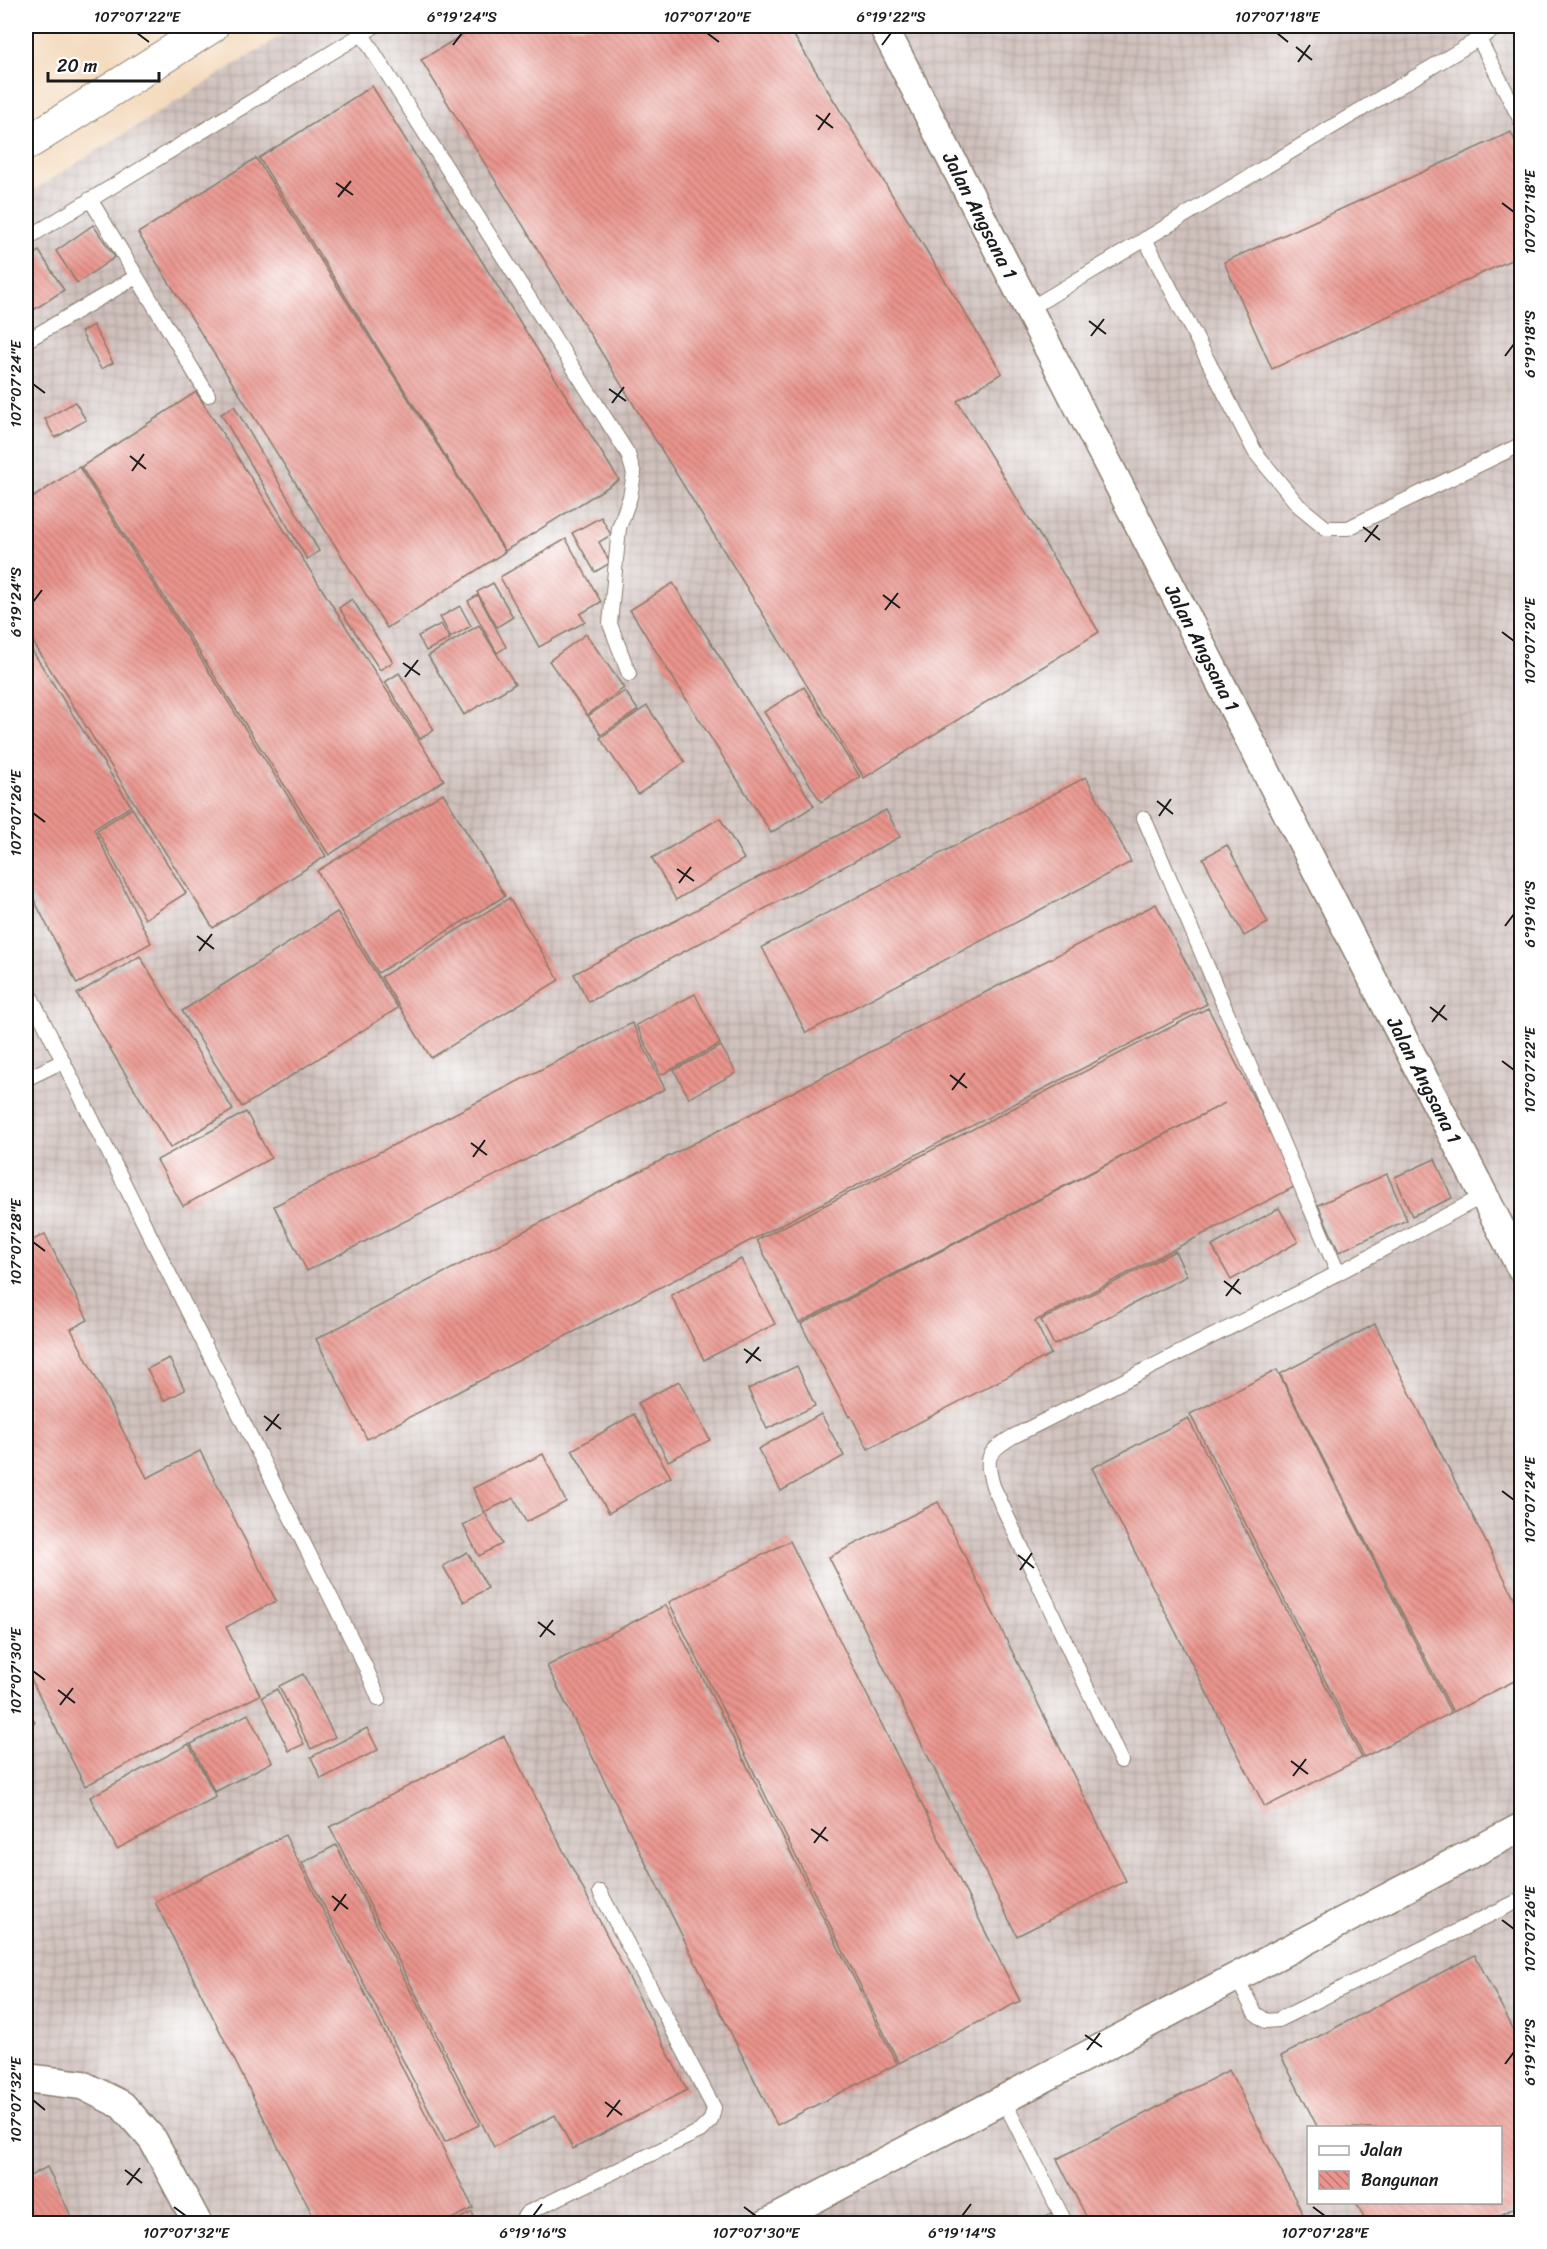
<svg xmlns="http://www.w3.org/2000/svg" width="1547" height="2249" font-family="Sriracha,sans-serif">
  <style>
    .industrial { fill: url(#industrial-grid); fill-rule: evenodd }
    .building { fill: url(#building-back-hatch) }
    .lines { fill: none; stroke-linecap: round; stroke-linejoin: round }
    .service-casing { stroke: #887b6c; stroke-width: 16 }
    .minor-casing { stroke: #887b6c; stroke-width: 31 }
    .tertiary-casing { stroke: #887b6c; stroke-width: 35 }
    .service { stroke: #fff; stroke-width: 14 }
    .minor { stroke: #fff; stroke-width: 28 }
    .tertiary { stroke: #fff; stroke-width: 33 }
    .ticks { fill: none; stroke: #1c1c1c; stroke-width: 2 }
    .labels { text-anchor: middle; stroke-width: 4.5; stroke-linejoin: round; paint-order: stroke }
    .street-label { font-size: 20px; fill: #1c1c1c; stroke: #fff }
    .neatline { fill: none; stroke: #1c1c1c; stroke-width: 2 }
    .ticks-label { font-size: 15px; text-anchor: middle; fill: #1c1c1c }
  </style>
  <defs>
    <pattern id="industrial-grid" width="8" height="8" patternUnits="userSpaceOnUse" patternTransform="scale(1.5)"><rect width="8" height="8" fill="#cfc0bb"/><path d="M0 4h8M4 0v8" fill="none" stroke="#b1a4a0"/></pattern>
    <pattern id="building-back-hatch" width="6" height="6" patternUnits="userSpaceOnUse" patternTransform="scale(1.5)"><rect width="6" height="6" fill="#ea948d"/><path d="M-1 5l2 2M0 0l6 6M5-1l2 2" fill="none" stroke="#bd7872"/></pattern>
  </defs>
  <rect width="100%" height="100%" fill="#fff"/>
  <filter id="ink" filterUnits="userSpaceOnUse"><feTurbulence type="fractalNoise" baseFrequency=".0167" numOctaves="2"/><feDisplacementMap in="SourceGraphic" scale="12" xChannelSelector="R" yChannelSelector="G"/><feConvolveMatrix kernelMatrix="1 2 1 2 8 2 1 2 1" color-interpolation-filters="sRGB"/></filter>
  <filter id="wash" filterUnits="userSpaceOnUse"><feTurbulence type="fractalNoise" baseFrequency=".008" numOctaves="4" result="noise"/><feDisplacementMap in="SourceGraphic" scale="24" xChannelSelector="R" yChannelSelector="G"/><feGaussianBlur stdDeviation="1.35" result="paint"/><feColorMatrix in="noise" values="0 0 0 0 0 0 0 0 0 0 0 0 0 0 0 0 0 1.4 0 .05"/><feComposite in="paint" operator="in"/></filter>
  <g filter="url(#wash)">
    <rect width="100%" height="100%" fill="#f4dabd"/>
    <!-- industrial -->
    <path class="industrial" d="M297,26H1521V2223L26,2224V195ZM1308,2128H1500V2202H1308Z"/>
    <g id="blocks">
      <!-- building -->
      <g class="building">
        <polygon points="477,26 788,26 1002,373 957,401 1099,632 864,778 421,60"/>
        <polygon points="372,86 619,480 505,551 259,158"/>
        <polygon points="1511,132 1522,157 1522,255 1272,369 1224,262"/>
        <polygon points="256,158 505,552 387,628 138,233"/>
        <polygon points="93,225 115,257 77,283 56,251"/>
        <polygon points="39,251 64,290 26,315 26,260"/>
        <polygon points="93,325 113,363 101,369 81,332"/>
        <polygon points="196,392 444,780 329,855 81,467"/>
        <polygon points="75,402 86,420 55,438 45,419"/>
        <polygon points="234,406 319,551 307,559 221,414"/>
        <polygon points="79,467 326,856 213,928 26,631 26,502"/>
        <polygon points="601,517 611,535 599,542 610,563 595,572 572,533"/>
        <polygon points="566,539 601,602 580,614 585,622 539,647 500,577"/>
        <polygon points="493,583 513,617 497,627 477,592"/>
        <polygon points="673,583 814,806 771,833 630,610"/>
        <polygon points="478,595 506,647 497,653 468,601"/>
        <polygon points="352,599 393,662 380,670 339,608"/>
        <polygon points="460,606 471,626 451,637 440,617"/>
        <polygon points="441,624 450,639 426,651 418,636"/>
        <polygon points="479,625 515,684 464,715 428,656"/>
        <polygon points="586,634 624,688 587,715 549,661"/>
        <polygon points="26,641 131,806 94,829 151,943 77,984 26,884"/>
        <polygon points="399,673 434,730 420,739 385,682"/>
        <polygon points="804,687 860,777 821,802 764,712"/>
        <polygon points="625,691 638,710 601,735 588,716"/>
        <polygon points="647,706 685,762 638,794 600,738"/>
        <polygon points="1086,777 1131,862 806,1033 762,947"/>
        <polygon points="443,793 505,896 378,973 317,871"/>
        <polygon points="132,808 186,893 145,919 97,830"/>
        <polygon points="886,810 900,837 589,1002 574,974"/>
        <polygon points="720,818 744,859 676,900 652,858"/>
        <polygon points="1227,845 1268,923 1244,936 1203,858"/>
        <polygon points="509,898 559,980 431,1058 381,977"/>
        <polygon points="1156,904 1207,1004 367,1439 316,1339"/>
        <polygon points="337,912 398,1008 242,1107 182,1011"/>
        <polygon points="140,956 233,1110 170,1148 77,994"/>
        <polygon points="695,994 720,1044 661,1075 636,1025"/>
        <polygon points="1208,1008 1298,1185 1035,1321 1051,1354 868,1449 851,1416 849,1417 801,1324 1225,1103 799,1323 757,1240"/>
        <polygon points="632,1023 665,1089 307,1271 274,1206"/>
        <polygon points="721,1046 736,1073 689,1098 674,1070"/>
        <polygon points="246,1112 271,1158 183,1206 157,1160"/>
        <polygon points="1435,1159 1452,1198 1412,1216 1395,1177"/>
        <polygon points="1387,1174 1407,1220 1339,1252 1318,1205"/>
        <polygon points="1279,1208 1298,1242 1231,1280 1212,1246"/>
        <polygon points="45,1234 88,1320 71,1329 147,1478 200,1451 276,1601 226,1627 260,1695 85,1786 26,1669 26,1239 27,1243"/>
        <polygon points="1175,1251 1187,1276 1054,1345 1041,1320"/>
        <polygon points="741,1259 775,1324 704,1360 671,1295"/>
        <polygon points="1375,1324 1522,1613 1522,1677 1453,1712 1280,1374"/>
        <polygon points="169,1358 185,1390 164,1401 147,1369"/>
        <polygon points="797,1366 815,1406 767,1429 748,1389"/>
        <polygon points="1277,1370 1451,1713 1364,1757 1190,1414"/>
        <polygon points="679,1381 710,1440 668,1461 638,1403"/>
        <polygon points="634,1414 671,1477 609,1513 572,1450"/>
        <polygon points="821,1414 844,1456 781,1491 758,1449"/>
        <polygon points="1188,1418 1362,1758 1265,1807 1092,1468"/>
        <polygon points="543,1454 566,1502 526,1522 514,1498 484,1512 473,1488"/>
        <polygon points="938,1502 1126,1881 1017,1936 829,1557"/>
        <polygon points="485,1513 502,1544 479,1556 463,1525"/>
        <polygon points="790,1541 1020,2001 899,2063 669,1602"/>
        <polygon points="467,1552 488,1588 464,1602 443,1566"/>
        <polygon points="666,1605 897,2064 777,2125 547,1666"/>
        <polygon points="303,1674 335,1737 311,1749 279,1686"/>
        <polygon points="277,1689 304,1744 289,1751 262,1697"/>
        <polygon points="26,1704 35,1722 26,1728"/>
        <polygon points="248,1714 272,1762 215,1792 191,1744"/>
        <polygon points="367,1728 378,1750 321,1779 311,1757"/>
        <polygon points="504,1736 687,2090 573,2149 555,2115 494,2147 330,1827"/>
        <polygon points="189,1744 216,1797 117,1849 90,1797"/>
        <polygon points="285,1835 473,2208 442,2224 317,2224 155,1902"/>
        <polygon points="336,1845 479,2125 445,2142 302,1863"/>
        <polygon points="1475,1955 1522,2046 1522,2204 1483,2224 1367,2224 1356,2202 1500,2202 1500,2128 1318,2128 1281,2056"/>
        <polygon points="1229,2070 1308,2224 1090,2224 1057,2159"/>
        <polygon points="47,2167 75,2224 26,2224 26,2178"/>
        <polygon points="1058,2210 1064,2224 1031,2224"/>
        <polygon points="472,2212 477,2224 449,2224"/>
      </g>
    </g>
  </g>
  <g filter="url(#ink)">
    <use href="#blocks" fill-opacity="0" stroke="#887b6c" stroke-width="1.5"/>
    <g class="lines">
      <!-- service casing -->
      <g class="service-casing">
        <g id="service">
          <polyline points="362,34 628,454 634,474 630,497 619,528 610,624 629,674"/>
          <polyline points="1479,39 1522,123"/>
          <polyline points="90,199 208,395"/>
          <polyline points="26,239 375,26"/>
          <polyline points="1145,239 1255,452 1298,505 1326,528 1348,528 1522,444"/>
          <polyline points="1029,309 1500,26"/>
          <polyline points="26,341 136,277"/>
          <polyline points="1144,818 1338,1273"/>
          <polyline points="26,987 366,1668 379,1699"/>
          <polyline points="26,1079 61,1062"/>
          <path d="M1121,1761L993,1486C985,1458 986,1453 1012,1437L1338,1273L1483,1196"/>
          <polyline points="1236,1977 1255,2013 1266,2021 1278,2020 1522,1899"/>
          <polyline points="1003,2099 1066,2224"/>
          <polyline points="519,2224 527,2213 700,2131 711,2120 714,2108 600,1892"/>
        </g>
      </g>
      <!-- minor casing -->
      <g class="minor-casing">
        <g id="minor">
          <path id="s1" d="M883,26L1522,1270"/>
          <polyline points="26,2078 82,2085 122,2105 153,2140 198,2224"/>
          <polyline points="766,2224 1522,1827"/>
        </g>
      </g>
      <!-- tertiary casing -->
      <g class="tertiary-casing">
        <polyline id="tertiary" points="26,144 212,26"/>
      </g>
      <!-- service -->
      <use href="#service" class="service"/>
      <!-- minor -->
      <use href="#minor" class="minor"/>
      <!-- tertiary -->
      <use href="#tertiary" class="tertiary"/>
    </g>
  </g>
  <!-- ticks -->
  <path class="ticks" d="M137,33L149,42M707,33L719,42M1277,33L1288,42M453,45L462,33M882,45L891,33M1296,47L1312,60M1298,62L1310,45M816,115L833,128M818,130L830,113M336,183L353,195M338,197L351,181M1502,203L1514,212M1089,321L1106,334M1091,336L1104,319M1505,356L1514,344M33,384L45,393M609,389L626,401M612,403L624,387M130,456L146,469M132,471L144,454M1363,527L1380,540M1365,542L1378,525M883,595L900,608M33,602L42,590M885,610L898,593M1502,632L1514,641M403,663L420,675M405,677L418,660M1157,801L1173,814M33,813L45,822M1159,816L1171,799M677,869L694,881M679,883L691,867M1505,926L1514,914M197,936L214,949M199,951L212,934M1430,1007L1447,1020M1432,1022L1445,1005M1502,1061L1514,1070M950,1075L967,1088M952,1090L965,1073M471,1143L487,1155M473,1157L485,1140M33,1242L45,1251M1224,1281L1241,1294M1226,1296L1239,1279M744,1349L761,1361M746,1363L759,1347M264,1416L281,1429M266,1431L279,1414M1502,1491L1514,1500M1018,1555L1034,1568M1020,1570L1032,1553M538,1622L555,1635M540,1637L553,1620M33,1671L45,1680M58,1690L75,1703M60,1705L73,1688M1291,1761L1308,1774M1293,1776L1306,1759M811,1829L828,1841M814,1843L826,1827M332,1896L348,1909M334,1911L346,1894M1502,1920L1514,1929M1085,2035L1102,2047M1087,2050L1100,2033M1505,2064L1514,2052M33,2100L45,2110M605,2102L622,2115M607,2117L620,2100M125,2170L142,2183M127,2185L140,2168M174,2207L186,2216M744,2207L756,2216M1313,2207L1325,2216M533,2216L542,2204M962,2216L971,2204"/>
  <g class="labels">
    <!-- street labels -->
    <g class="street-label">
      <text dy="7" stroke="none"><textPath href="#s1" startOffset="213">Jalan Angsana 1</textPath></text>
      <text dy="7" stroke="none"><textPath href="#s1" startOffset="699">Jalan Angsana 1</textPath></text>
      <text dy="7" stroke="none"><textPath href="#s1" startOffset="1185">Jalan Angsana 1</textPath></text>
    </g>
  </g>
  <!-- margin -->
  <rect width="1547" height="2249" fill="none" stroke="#fff" stroke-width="66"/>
  <!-- legend -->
  <rect x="1307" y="2126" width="195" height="78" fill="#ffffff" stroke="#a4a4a4" stroke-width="1.5"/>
  <rect x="1319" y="2146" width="30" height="9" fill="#ffffff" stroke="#a4a4a4" stroke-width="1.5"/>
  <text x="1361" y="2156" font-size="18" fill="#1c1c1c">Jalan</text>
  <rect x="1319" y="2171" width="30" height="18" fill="url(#building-back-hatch)" stroke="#a4a4a4" stroke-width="1.5"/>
  <text x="1361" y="2186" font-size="18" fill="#1c1c1c">Bangunan</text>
  <!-- scale -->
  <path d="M48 72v9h111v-9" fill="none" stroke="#1c1c1c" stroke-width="3"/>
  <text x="57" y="72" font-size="18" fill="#1c1c1c" stroke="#ffffff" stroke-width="4.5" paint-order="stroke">20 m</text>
  <rect x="33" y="33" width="1481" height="2183" class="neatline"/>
  <g class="ticks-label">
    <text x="137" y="22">107°07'22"E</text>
    <text x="462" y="22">6°19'24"S</text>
    <text x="707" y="22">107°07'20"E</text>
    <text x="891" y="22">6°19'22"S</text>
    <text x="1277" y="22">107°07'18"E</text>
    <text transform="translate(1530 212) rotate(-90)" y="5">107°07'18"E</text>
    <text transform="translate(1530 344) rotate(-90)" y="5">6°19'18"S</text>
    <text transform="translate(16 384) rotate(-90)" y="5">107°07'24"E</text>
    <text transform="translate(16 602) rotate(-90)" y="5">6°19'24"S</text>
    <text transform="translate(1530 641) rotate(-90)" y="5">107°07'20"E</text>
    <text transform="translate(16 813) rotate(-90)" y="5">107°07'26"E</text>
    <text transform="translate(1530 914) rotate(-90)" y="5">6°19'16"S</text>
    <text transform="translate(1530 1070) rotate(-90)" y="5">107°07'22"E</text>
    <text transform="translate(16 1242) rotate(-90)" y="5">107°07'28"E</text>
    <text transform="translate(1530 1500) rotate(-90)" y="5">107°07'24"E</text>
    <text transform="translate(16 1671) rotate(-90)" y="5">107°07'30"E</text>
    <text transform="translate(1530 1929) rotate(-90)" y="5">107°07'26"E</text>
    <text transform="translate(1530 2052) rotate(-90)" y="5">6°19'12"S</text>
    <text transform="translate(16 2100) rotate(-90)" y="5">107°07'32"E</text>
    <text x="186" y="2238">107°07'32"E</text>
    <text x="533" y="2238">6°19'16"S</text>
    <text x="756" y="2238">107°07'30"E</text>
    <text x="962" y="2238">6°19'14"S</text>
    <text x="1325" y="2238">107°07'28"E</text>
  </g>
</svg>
